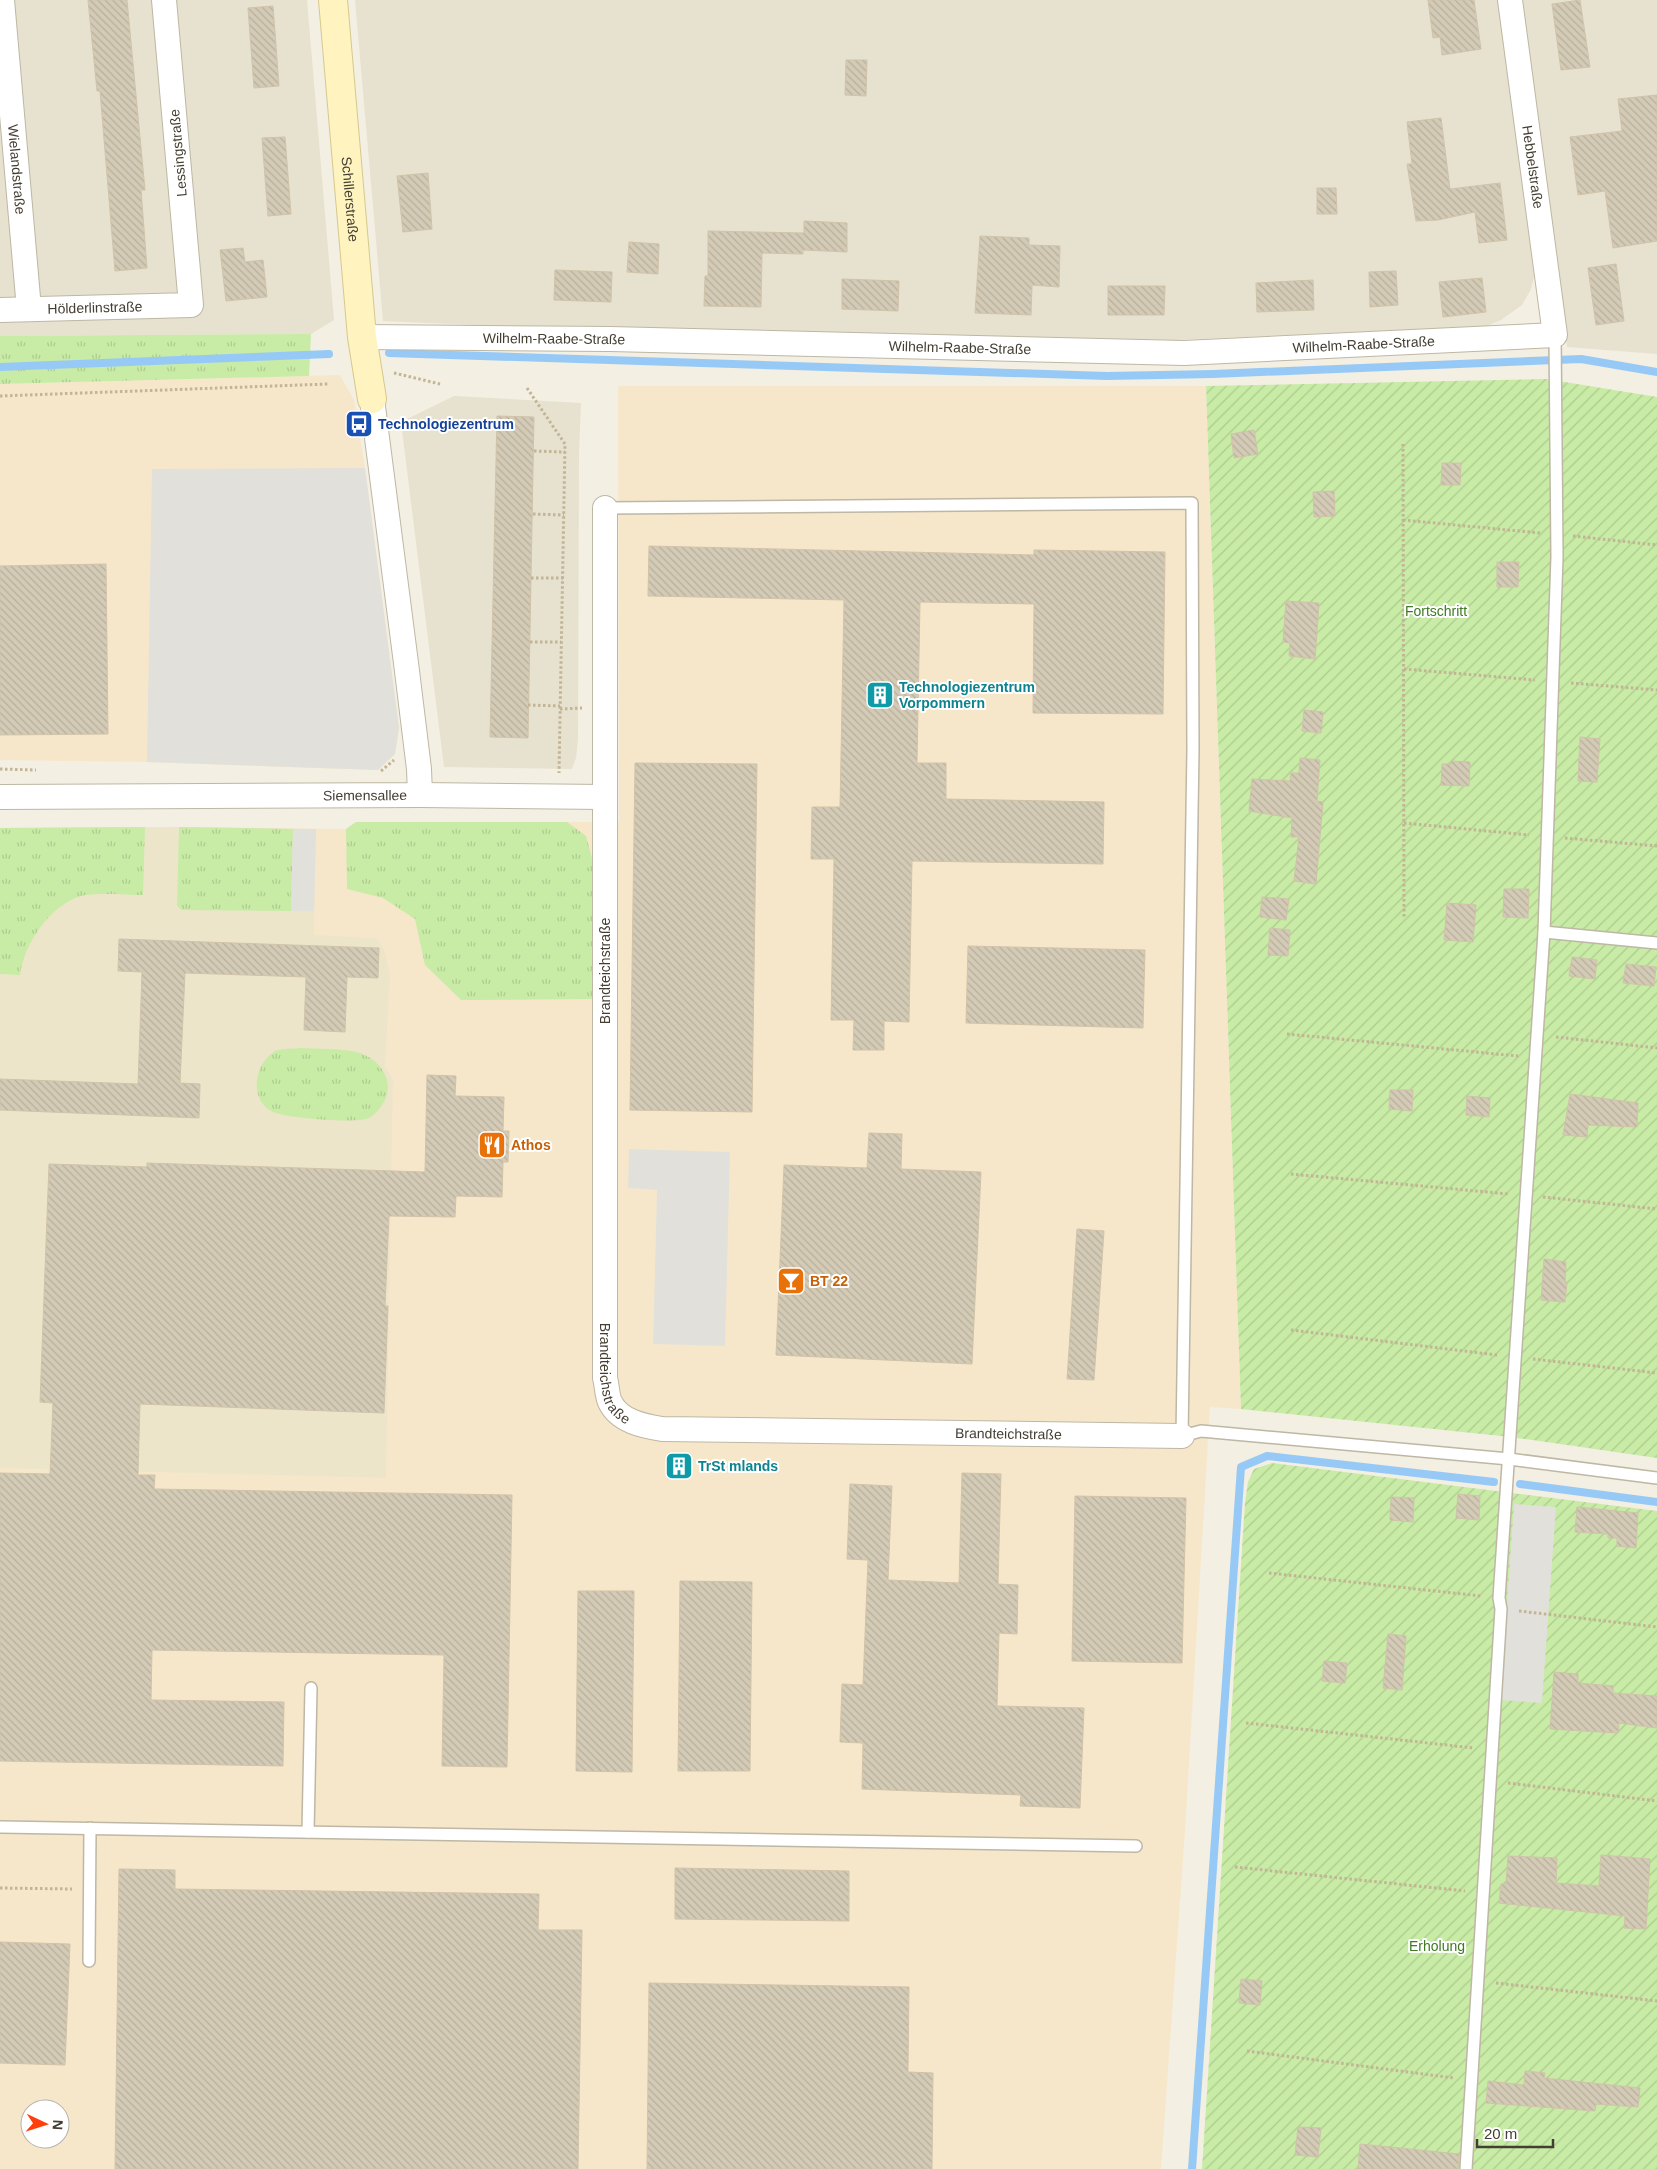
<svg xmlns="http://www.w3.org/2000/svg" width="1657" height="2169" font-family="Arial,sans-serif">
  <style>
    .residential { fill: #e7e1cf }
    .commercial { fill: #f7e7ca; fill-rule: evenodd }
    .education { fill: #ede5ca }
    .grass { fill: url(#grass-tufts) }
    .garden { fill: url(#garden-furrows) }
    .parking { fill: #e2e0db }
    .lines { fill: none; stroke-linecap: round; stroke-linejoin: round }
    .stream { stroke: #97c9f6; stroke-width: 8 }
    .building { fill: url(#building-back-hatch); stroke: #d0c3a9 }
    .lane-casing { stroke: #beb7a4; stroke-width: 14 }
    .street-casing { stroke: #beb7a4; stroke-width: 26 }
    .secondary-casing { stroke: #d6c88d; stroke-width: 30 }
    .path { stroke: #c2b494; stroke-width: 3; stroke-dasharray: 2.5 2.5; stroke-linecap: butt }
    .lane { stroke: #fff; stroke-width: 11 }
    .street { stroke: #fff; stroke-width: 24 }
    .secondary { stroke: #fff4bf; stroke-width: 28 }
    .labels { text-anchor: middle; stroke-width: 4; stroke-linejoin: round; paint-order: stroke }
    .street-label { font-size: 14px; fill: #443e32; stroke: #fff }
    .transit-label { font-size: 14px; font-weight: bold; fill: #164399; stroke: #fff; text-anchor: start }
    .park-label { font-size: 14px; fill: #3d7a21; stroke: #fff }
    .culture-label { font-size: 14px; font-weight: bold; fill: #0d838f; stroke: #fff; text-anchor: start }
    .food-label { font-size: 14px; font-weight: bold; fill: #c56008; stroke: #fff; text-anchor: start }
  </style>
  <defs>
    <pattern id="grass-tufts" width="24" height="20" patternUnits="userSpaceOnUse" patternTransform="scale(1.25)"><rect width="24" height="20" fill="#c8eba6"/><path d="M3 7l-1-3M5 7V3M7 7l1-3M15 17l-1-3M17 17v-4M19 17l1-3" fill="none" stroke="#adcb8f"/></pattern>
    <pattern id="garden-furrows" width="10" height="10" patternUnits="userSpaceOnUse" patternTransform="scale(1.25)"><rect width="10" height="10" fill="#c8eba6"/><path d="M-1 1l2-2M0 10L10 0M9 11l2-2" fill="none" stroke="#adcb8f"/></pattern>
    <pattern id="building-back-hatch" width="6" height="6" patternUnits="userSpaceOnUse" patternTransform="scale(1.25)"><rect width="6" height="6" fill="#d4cbb6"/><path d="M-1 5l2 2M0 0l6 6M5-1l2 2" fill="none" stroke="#b7af9d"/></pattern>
  </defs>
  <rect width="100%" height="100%" fill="#f3efe2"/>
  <!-- residential -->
  <g class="residential">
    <polygon points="0,0 307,0 334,320 311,334 0,336"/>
    <polygon points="355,0 1657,0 1657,354 1567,347 1558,261 1537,265 1531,289 1522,305 1501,320 1487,326 1177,340 548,328 383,321"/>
    <polygon points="454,396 581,403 579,452 578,739 576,758 572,769 444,767 401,422"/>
  </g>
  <!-- commercial -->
  <g class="commercial">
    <polygon points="340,375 354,400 365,468 399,728 395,754 378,770 147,762 0,760 0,384"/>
    <path d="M618,386H1206L1241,1409L1210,1407L1185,1830L1161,2169H0V828L179,827L346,829L356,822H619ZM30,2109H60V2139H30Z"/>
  </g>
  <!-- education -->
  <polygon class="education" points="179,827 316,829 314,935 376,938 385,951 390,976 385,1066 393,1079 386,1478 0,1468 0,828"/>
  <!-- grass -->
  <g class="grass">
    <polygon points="311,334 309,376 0,384 0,336"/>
    <polygon points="356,822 567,822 586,836 593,862 592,999 461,1000 425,965 415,919 383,898 347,889 346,829"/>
    <path d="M145,827L143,895C128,895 95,892 81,896C50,905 24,944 20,975L0,974V828Z"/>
    <polygon points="179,827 293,829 291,911 182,910 177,906"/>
    <path d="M301,1048C319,1049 350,1048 365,1055C385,1065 395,1086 382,1105C380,1109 373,1116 369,1118C356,1124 283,1118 271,1111C249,1098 254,1064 275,1051C281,1048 294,1049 301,1048Z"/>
  </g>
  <!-- garden -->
  <g class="garden">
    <polygon points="1546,379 1657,397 1657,1458 1511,1437 1241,1409 1206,386"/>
    <polygon points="1272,1463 1657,1511 1657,2169 1202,2169 1245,1503 1248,1482 1254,1469"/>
  </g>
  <!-- parking -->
  <g class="parking">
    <polygon points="365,468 399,728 395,754 378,770 147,762 152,469"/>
    <polygon points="293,829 316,829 314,911 291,911"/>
    <polygon points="629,1149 730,1152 725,1346 653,1344 657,1190 628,1188"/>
    <polygon points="1514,1504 1556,1507 1542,1703 1500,1700"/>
  </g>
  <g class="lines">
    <!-- stream -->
    <g class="stream">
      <polyline points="389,353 1107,376 1213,374 1581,359 1657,372"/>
      <polyline points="0,367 329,354"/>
      <polyline points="1520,1484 1657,1502"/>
      <polyline points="1192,2169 1241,1467 1267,1456 1494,1482"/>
    </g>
  </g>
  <!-- building -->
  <g class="building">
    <polygon points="88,0 127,0 145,190 141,190 147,268 115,271 100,91 97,91"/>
    <polygon points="1428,0 1474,0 1481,49 1442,55 1440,37 1433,38"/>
    <polygon points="1580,0 1590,67 1561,70 1552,4"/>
    <polygon points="273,6 279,86 254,88 248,8"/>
    <polygon points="846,60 867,60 866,96 845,95"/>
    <polygon points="1657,95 1657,241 1613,248 1605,191 1578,195 1570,137 1622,131 1618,99"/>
    <polygon points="1441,118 1450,189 1500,183 1507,240 1479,243 1475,212 1438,220 1416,221 1407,164 1412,164 1407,122"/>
    <polygon points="285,137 291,214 268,216 262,138"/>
    <polygon points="428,173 432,229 403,232 397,176"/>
    <polygon points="1317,188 1336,188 1337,214 1317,214"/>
    <polygon points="804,221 847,223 847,252 803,250 803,254 762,253 761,307 704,306 705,276 708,276 708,231 804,233"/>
    <polygon points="980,236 1029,238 1029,245 1060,246 1059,287 1032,285 1031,315 975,313"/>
    <polygon points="629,242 659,244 658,274 627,272"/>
    <polygon points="243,248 245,262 263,260 267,297 226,301 220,250"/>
    <polygon points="1616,264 1624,321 1596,325 1588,268"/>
    <polygon points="555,270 612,272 611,302 554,300"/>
    <polygon points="1396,271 1398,305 1370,307 1369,272"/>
    <polygon points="1482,278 1486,312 1443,317 1439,282"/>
    <polygon points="842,279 899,281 898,311 842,309"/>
    <polygon points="1313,280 1314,310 1257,312 1256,283"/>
    <polygon points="1108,286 1165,286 1164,315 1108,315"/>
    <polygon points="497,416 534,417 528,738 490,737"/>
    <polygon points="1254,430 1258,454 1234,458 1231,434"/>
    <polygon points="1442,463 1461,463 1460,485 1441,485"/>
    <polygon points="1334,491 1335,516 1314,517 1313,492"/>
    <polygon points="649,546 1034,555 1034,550 1165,552 1163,714 1033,713 1034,604 920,602 917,763 946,763 946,799 1104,802 1103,864 912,861 909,1022 884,1021 884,1050 853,1050 854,1020 831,1020 834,859 811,859 812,807 840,807 844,600 648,596"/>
    <polygon points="1497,562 1519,562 1518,587 1497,587"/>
    <polygon points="106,564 108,734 0,735 0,566"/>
    <polygon points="1286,601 1319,603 1315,659 1289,656 1290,643 1283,642"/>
    <polygon points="1304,710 1323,712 1321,733 1302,731"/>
    <polygon points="1580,737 1600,739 1597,782 1578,781"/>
    <polygon points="1300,758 1320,760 1317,801 1323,802 1316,884 1294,881 1299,837 1291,837 1292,818 1249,811 1252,779 1290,781 1291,773 1299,773"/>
    <polygon points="1451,761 1470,762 1469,786 1441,785 1442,764 1451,764"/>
    <polygon points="635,763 757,764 752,1112 630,1110"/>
    <polygon points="1504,889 1529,889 1528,918 1503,917"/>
    <polygon points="1262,897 1289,899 1286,920 1260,917"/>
    <polygon points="1447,903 1476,905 1473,942 1444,940"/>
    <polygon points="1270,928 1290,930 1288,956 1268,955"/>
    <polygon points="119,939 379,948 378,978 347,977 345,1032 304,1030 306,977 185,973 180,1083 200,1084 199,1118 0,1110 0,1079 138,1084 142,972 118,971"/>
    <polygon points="968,946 1145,950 1143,1028 966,1023"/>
    <polygon points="1572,957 1597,960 1595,979 1569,976"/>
    <polygon points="1626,964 1656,967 1654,986 1623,983"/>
    <polygon points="427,1075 456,1076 455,1096 504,1097 503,1131 509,1131 508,1162 503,1162 502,1197 456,1196 455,1217 389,1216 385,1306 388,1306 384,1413 140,1404 138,1475 155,1475 154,1489 512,1495 507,1767 442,1766 444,1655 152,1650 151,1700 284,1702 283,1766 0,1761 0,1473 50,1474 53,1403 40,1402 49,1164 147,1167 147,1163 425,1172"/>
    <polygon points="1390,1090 1413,1090 1412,1111 1389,1109"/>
    <polygon points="1570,1094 1638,1103 1637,1127 1588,1125 1587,1137 1563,1135"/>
    <polygon points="1467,1096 1490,1098 1489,1117 1466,1115"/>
    <polygon points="869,1133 902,1134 901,1169 981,1172 972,1364 776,1355 784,1165 867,1168"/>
    <polygon points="1077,1229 1104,1231 1094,1380 1067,1379"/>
    <polygon points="1544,1259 1566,1262 1565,1282 1567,1282 1565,1302 1541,1300"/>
    <polygon points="962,1473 1001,1474 998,1584 1018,1585 1017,1634 999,1633 997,1706 1084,1708 1080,1808 1020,1806 1021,1795 862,1789 863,1743 840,1742 842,1684 863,1685 868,1560 847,1559 850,1484 892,1486 888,1580 959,1583"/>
    <polygon points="1458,1494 1480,1496 1479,1520 1456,1518"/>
    <polygon points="1075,1496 1186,1498 1182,1663 1072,1661"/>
    <polygon points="1391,1497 1414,1498 1413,1522 1390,1520"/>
    <polygon points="1577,1507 1638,1513 1636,1548 1617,1546 1617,1538 1608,1538 1608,1534 1575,1532"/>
    <polygon points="680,1581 752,1582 750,1771 678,1771"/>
    <polygon points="578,1591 634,1591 632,1772 576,1771"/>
    <polygon points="1388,1634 1406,1636 1402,1690 1383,1688"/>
    <polygon points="1324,1661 1347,1663 1345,1683 1322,1681"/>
    <polygon points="1554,1672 1578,1674 1578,1683 1613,1686 1613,1693 1657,1696 1657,1728 1619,1723 1618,1733 1550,1729"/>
    <polygon points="1601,1855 1650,1859 1646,1929 1624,1928 1625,1916 1499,1903 1501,1884 1506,1884 1508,1856 1557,1858 1556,1883 1599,1886"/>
    <polygon points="675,1868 849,1871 849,1921 675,1919"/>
    <polygon points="119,1869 175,1870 175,1889 539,1894 538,1930 582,1930 578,2169 115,2169"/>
    <polygon points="0,1942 70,1944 65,2065 0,2063"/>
    <polygon points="1241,1979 1262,1981 1260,2005 1239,2003"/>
    <polygon points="649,1983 909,1987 908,2072 933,2073 932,2169 647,2169"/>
    <polygon points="1525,2071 1545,2073 1544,2078 1640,2088 1638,2107 1596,2104 1595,2111 1486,2103 1488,2081 1524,2085"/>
    <polygon points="1298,2127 1321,2128 1318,2157 1295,2155"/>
    <polygon points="1360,2144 1459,2154 1458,2169 1358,2169"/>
  </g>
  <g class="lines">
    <!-- lane casing -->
    <g class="lane-casing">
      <g id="lane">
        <polyline points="605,508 1192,503 1193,750 1182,1436 1201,1431 1509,1459 1657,1478"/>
        <polyline points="1544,932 1657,943"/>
        <polyline points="0,1827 1136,1846"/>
        <polyline points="308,1832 311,1688"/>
        <polyline points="89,1961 90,1828"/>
        <polyline points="1466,2169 1501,1609 1499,1598 1544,932 1557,557 1555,335"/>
      </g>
    </g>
    <!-- street casing -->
    <g class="street-casing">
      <g id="street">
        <path id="s1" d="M2,0L29,309"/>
        <path id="s2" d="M0,310L191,305L164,0"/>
        <path id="s3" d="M362,337L610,339L1184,353L1555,335L1510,0"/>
        <path id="s4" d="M605,508V1378C607,1385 607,1396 610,1402C619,1421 643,1426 662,1429L1182,1436"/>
        <polyline points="420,795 604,797"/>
        <path id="s5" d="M0,797L420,795L419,769L406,663L372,399"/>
      </g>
    </g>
    <!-- secondary casing -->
    <g class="secondary-casing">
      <g id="secondary">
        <path id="s6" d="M333,0L362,337L372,399"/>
      </g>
    </g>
    <!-- path -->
    <g class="path">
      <polyline points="394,373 440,384"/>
      <polyline points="527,388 565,444 559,773"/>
      <polyline points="0,396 328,384"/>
      <polyline points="1403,444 1404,919"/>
      <polyline points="534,451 565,452"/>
      <polyline points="533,514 564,515"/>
      <polyline points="1403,520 1540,533"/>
      <polyline points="1573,536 1657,545"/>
      <polyline points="531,578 563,578"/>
      <polyline points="530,642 561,642"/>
      <polyline points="1404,669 1535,680"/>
      <polyline points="1571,683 1657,690"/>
      <polyline points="528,705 560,706"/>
      <polyline points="560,709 582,708"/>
      <polyline points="0,769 36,770"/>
      <polyline points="381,771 394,760"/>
      <polyline points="1404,823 1529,835"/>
      <polyline points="1565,838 1657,846"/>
      <polyline points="1287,1034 1518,1056"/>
      <polyline points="1556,1037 1657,1048"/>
      <polyline points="1291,1174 1509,1194"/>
      <polyline points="1543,1197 1657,1209"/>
      <polyline points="1291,1330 1497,1355"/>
      <polyline points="1533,1359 1657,1373"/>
      <polyline points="1269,1573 1481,1596"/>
      <polyline points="1519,1611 1657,1627"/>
      <polyline points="1246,1723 1474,1748"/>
      <polyline points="1508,1783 1657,1801"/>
      <polyline points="1235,1867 1465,1891"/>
      <polyline points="0,1888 72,1889"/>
      <polyline points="1496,1983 1657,2001"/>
      <polyline points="1247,2051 1454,2078"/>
    </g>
    <!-- lane -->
    <use href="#lane" class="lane"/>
    <!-- street -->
    <use href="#street" class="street"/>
    <!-- secondary -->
    <use href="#secondary" class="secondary"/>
  </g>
  <!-- icons -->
  <defs>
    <g id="bus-square" transform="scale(1.4375)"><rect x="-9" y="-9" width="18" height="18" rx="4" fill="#1a4fb4" stroke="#fff"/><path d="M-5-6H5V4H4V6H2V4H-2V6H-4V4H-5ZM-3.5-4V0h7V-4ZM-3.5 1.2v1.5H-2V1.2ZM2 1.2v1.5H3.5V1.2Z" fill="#fff"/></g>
    <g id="building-square" transform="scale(1.4375)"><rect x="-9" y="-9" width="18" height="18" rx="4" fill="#0f9aa8" stroke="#fff"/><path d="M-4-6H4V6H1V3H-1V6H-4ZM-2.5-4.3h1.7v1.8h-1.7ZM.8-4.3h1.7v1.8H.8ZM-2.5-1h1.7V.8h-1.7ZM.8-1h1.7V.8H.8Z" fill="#fff"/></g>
    <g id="restaurant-square" transform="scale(1.4375)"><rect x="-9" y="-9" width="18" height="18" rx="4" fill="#e8710a" stroke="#fff"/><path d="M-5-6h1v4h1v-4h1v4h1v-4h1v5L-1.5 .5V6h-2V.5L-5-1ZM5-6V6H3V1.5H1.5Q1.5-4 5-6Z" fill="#fff"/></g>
    <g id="bar-square" transform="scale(1.4375)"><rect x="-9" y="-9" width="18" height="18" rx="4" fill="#e8710a" stroke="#fff"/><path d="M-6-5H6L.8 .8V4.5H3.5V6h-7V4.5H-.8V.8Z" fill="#fff"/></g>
  </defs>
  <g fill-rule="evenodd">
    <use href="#bus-square" x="359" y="424"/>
    <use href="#building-square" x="880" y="695"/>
    <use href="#restaurant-square" x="492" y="1145"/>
    <use href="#bar-square" x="791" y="1281"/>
    <use href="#building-square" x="679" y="1466"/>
  </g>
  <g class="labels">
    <!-- street labels -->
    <g class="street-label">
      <text transform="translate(178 153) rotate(-95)" y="5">Lessingstraße</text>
      <text transform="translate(1533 167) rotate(82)" y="5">Hebbelstraße</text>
      <text dy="5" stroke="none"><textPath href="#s1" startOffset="170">Wielandstraße</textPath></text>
      <text dy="5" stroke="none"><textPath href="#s6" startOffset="200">Schillerstraße</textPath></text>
      <text dy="5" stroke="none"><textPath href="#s2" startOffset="95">Hölderlinstraße</textPath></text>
      <text dy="5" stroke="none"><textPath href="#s3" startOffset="192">Wilhelm-Raabe-Straße</textPath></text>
      <text dy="5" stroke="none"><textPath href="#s3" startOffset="1002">Wilhelm-Raabe-Straße</textPath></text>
      <text dy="5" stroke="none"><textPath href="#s3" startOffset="598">Wilhelm-Raabe-Straße</textPath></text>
      <text dy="5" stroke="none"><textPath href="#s5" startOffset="365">Siemensallee</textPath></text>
      <text transform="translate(605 971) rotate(-90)" y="5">Brandteichstraße</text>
      <text dy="5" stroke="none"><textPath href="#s4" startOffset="868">Brandteichstraße</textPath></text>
      <text dy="5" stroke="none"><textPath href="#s4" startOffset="1302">Brandteichstraße</textPath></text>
    </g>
    <!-- transit labels -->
    <g class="transit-label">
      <text x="378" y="429">Technologiezentrum</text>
    </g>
    <!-- park labels -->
    <g class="park-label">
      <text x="1436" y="616">Fortschritt</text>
      <text x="1437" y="1951">Erholung</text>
    </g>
    <!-- culture labels -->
    <g class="culture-label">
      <text x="899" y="692">Technologiezentrum<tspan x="899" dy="16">Vorpommern</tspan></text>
      <text x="698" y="1471">TrSt mlands</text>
    </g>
    <!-- food labels -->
    <g class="food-label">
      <text x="511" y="1150">Athos</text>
      <text x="810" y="1286">BT 22</text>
    </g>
  </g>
  <!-- north arrow -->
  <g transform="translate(45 2124) rotate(94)"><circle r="24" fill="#ffffff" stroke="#b4b2ad"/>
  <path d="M0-4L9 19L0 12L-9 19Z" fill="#ff400c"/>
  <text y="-8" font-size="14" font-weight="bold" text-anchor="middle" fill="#443e32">N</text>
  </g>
  <!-- scale -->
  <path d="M1477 2139v8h76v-8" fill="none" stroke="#443e32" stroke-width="2.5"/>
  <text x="1484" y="2139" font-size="15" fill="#443e32" stroke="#ffffff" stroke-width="4" paint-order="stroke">20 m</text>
</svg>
